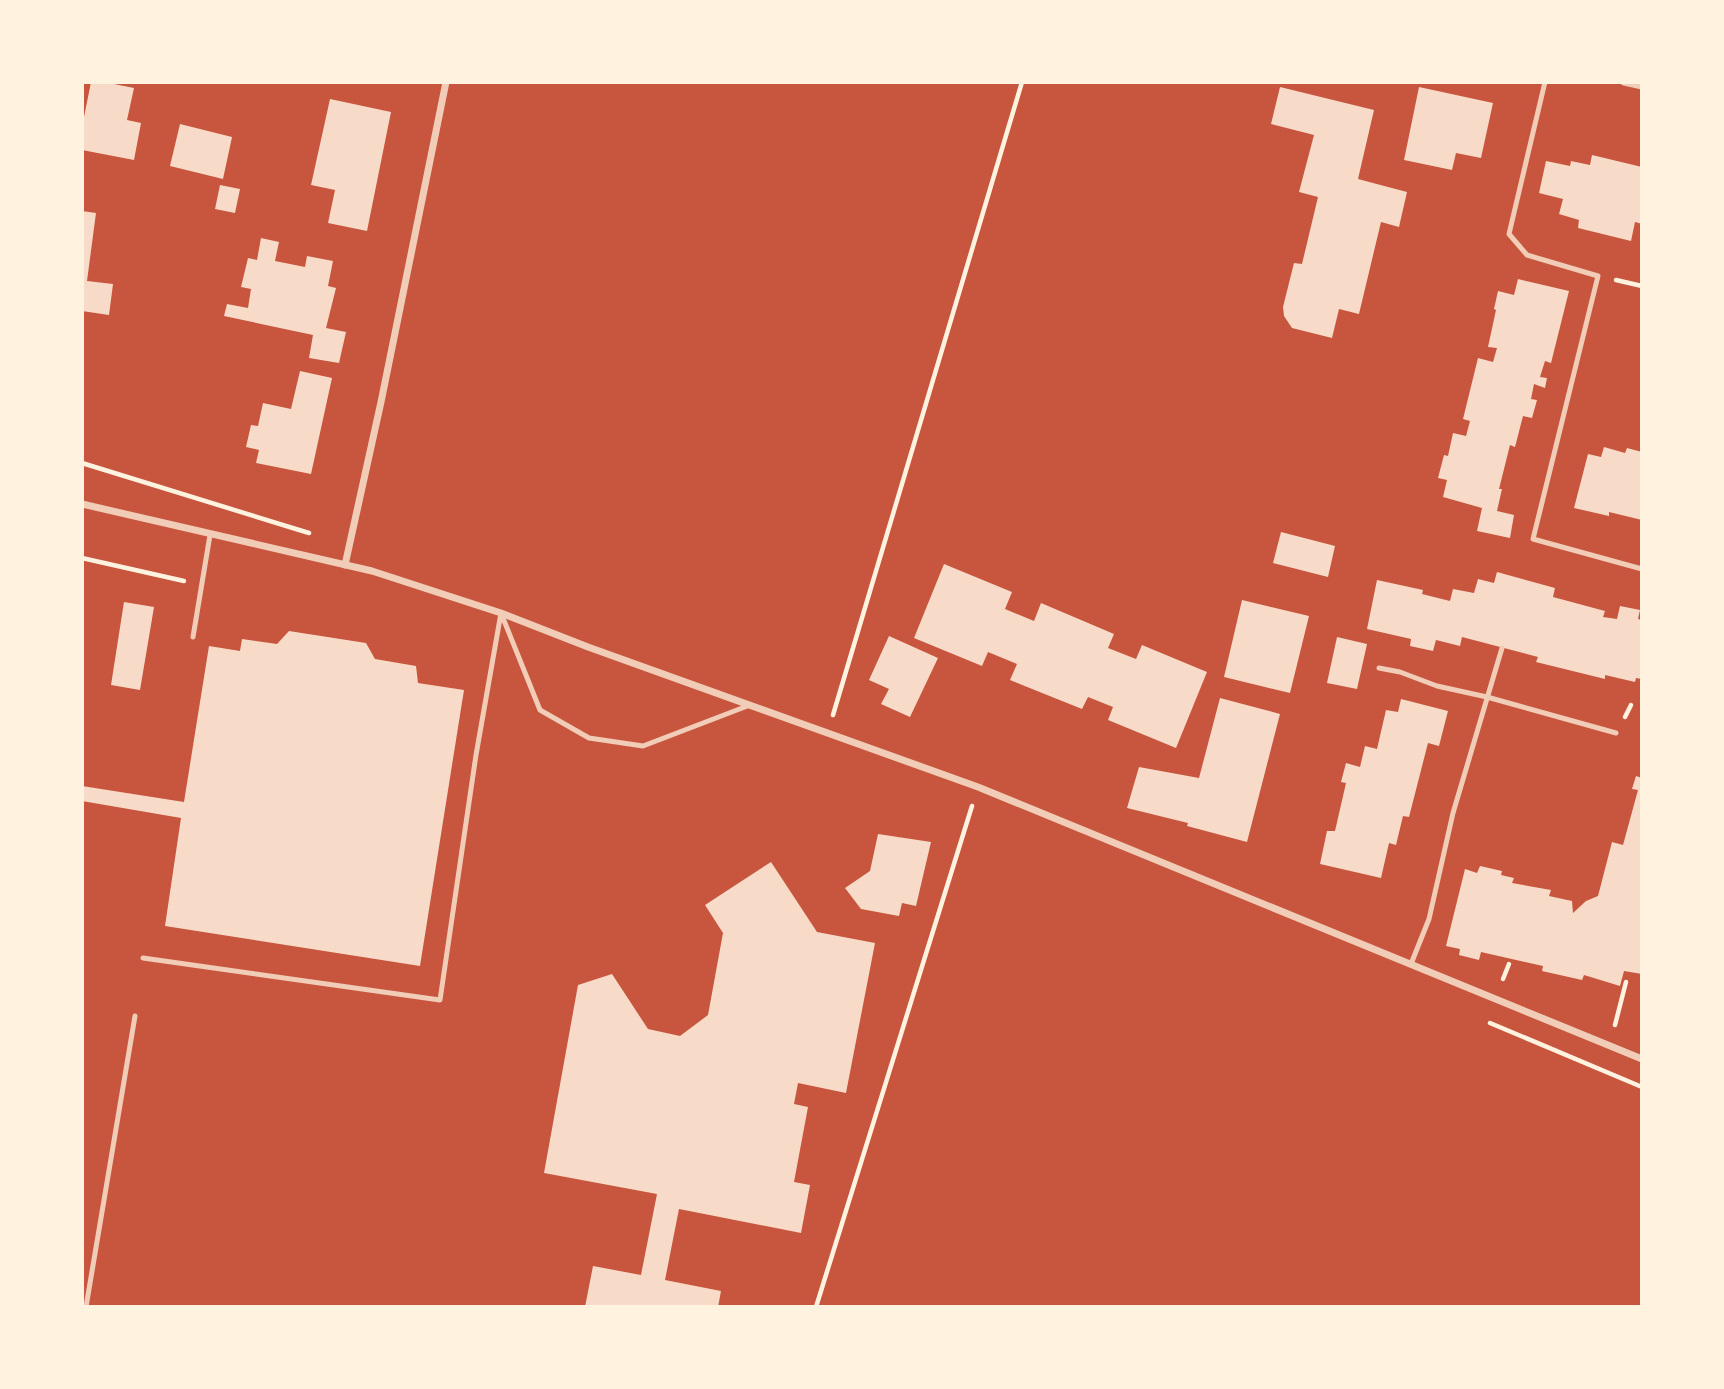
<svg xmlns="http://www.w3.org/2000/svg" width="1724" height="1389" font-family="'Archivo Narrow',sans-serif">
  <style>
    .building { fill: #f7dbc8 }
    .lines { fill: none; stroke-linecap: round; stroke-linejoin: round }
    .path { stroke: #fff3e0; stroke-width: 4.5 }
    .service { stroke: #f1ccb7; stroke-width: 5 }
    .minor { stroke: #f1ccb7; stroke-width: 7 }
  </style>
  <rect width="100%" height="100%" fill="#c8553d"/>
  <!-- building -->
  <g class="building">
    <polygon points="91,82 104,82 134,88 127,120 141,123 134,160 82,150 82,127"/>
    <polygon points="1280,87 1374,110 1358,179 1407,192 1399,227 1381,222 1359,314 1339,309 1332,338 1292,328 1284,316 1283,307 1294,263 1302,264 1318,197 1299,192 1314,135 1271,124"/>
    <polygon points="1419,87 1493,103 1481,158 1456,153 1452,170 1404,160"/>
    <polygon points="330,99 391,112 367,231 328,223 335,190 311,185"/>
    <polygon points="180,124 232,137 223,179 170,166"/>
    <polygon points="1592,155 1642,167 1642,224 1635,222 1631,241 1578,228 1579,220 1559,214 1563,199 1539,193 1546,161 1570,166 1571,161 1590,165"/>
    <polygon points="220,185 240,189 235,213 215,209"/>
    <polygon points="82,211 96,213 87,281 113,284 109,315 82,311"/>
    <polygon points="261,238 279,242 275,261 305,267 307,256 333,261 328,286 336,288 326,328 346,332 339,363 309,358 313,335 224,316 227,304 248,308 251,289 241,287 248,258 257,260"/>
    <polygon points="1518,279 1569,291 1551,363 1545,361 1540,377 1547,378 1545,388 1534,384 1531,399 1537,400 1532,418 1523,416 1515,447 1510,445 1499,489 1502,489 1497,511 1514,515 1510,538 1477,531 1482,508 1443,497 1447,480 1438,478 1444,455 1448,456 1453,433 1466,436 1470,421 1463,419 1478,358 1493,362 1497,348 1488,347 1496,310 1494,309 1498,291 1514,295"/>
    <polygon points="300,371 332,378 311,474 256,463 259,450 246,447 251,425 258,426 263,403 291,409"/>
    <polygon points="1604,447 1625,453 1627,448 1642,452 1642,520 1609,512 1609,516 1574,508 1588,454 1601,457"/>
    <polygon points="1281,532 1335,546 1328,577 1273,563"/>
    <polygon points="944,564 1012,592 1005,609 1034,621 1041,603 1114,634 1108,648 1136,659 1142,645 1207,672 1176,748 1108,720 1113,707 1088,697 1082,709 1010,680 1017,664 988,652 982,666 914,638"/>
    <polygon points="1497,572 1555,588 1553,597 1605,611 1603,617 1617,619 1620,606 1640,610 1638,619 1642,620 1642,679 1636,678 1635,682 1605,675 1605,679 1536,662 1538,657 1462,637 1460,646 1436,640 1433,651 1410,646 1411,639 1367,629 1377,580 1423,590 1422,594 1450,601 1453,589 1474,593 1478,579 1494,583"/>
    <polygon points="1242,600 1309,616 1290,693 1224,677"/>
    <polygon points="124,602 154,607 140,690 111,685"/>
    <polygon points="289,631 366,643 375,659 416,666 418,683 464,690 420,966 165,926 181,818 82,801 82,786 184,802 209,646 240,651 242,639 277,644"/>
    <polygon points="889,636 938,658 910,717 881,704 889,689 869,680"/>
    <polygon points="1337,637 1367,644 1357,689 1327,683"/>
    <polygon points="1220,698 1280,714 1247,842 1187,826 1188,823 1127,808 1139,767 1199,778"/>
    <polygon points="1401,699 1448,711 1439,746 1428,743 1409,817 1403,816 1396,845 1389,843 1381,878 1320,864 1327,831 1335,831 1346,783 1341,782 1346,763 1360,767 1365,746 1377,749 1386,710 1398,712"/>
    <polygon points="1636,776 1642,778 1642,974 1624,971 1620,986 1584,975 1582,980 1542,971 1543,966 1481,952 1479,960 1459,955 1460,949 1446,946 1465,869 1477,873 1480,866 1502,871 1501,875 1514,878 1512,883 1551,890 1549,896 1572,901 1573,913 1586,901 1598,896 1612,842 1623,845 1638,790 1632,789"/>
    <polygon points="878,834 931,842 916,906 902,903 899,916 861,909 845,888 870,871"/>
    <polygon points="771,862 817,932 875,943 846,1093 798,1083 794,1104 808,1107 794,1182 810,1185 801,1233 679,1209 665,1280 721,1291 718,1307 585,1307 593,1266 641,1275 657,1194 544,1173 578,985 612,974 648,1029 680,1036 708,1015 723,933 705,905"/>
  </g>
  <g class="lines">
    <!-- path -->
    <g class="path">
      <polyline points="1616,280 1642,286"/>
      <polyline points="82,463 309,533"/>
      <polyline points="82,558 184,581"/>
      <polyline points="833,715 1022,82"/>
      <polyline points="1625,717 1631,705"/>
      <polyline points="1503,979 1509,964"/>
      <polyline points="1490,1023 1642,1087"/>
      <polyline points="1615,1025 1626,982"/>
      <polyline points="816,1307 972,806"/>
    </g>
    <!-- service -->
    <g class="service">
      <polyline points="1545,82 1509,234 1527,255 1598,276 1533,539 1642,569"/>
      <polyline points="501,613 540,710 589,738 643,746 750,705"/>
      <polyline points="193,637 210,535"/>
      <polyline points="1379,668 1400,672 1437,686 1487,697 1616,733"/>
      <polyline points="143,958 440,1000 476,755 501,613"/>
      <polyline points="1411,964 1429,919 1453,813 1502,648"/>
      <polyline points="86,1307 135,1016"/>
    </g>
    <!-- minor -->
    <g class="minor">
      <polyline points="1624,82 1642,86"/>
      <polyline points="82,504 372,571 501,613 588,647 978,787 1642,1059"/>
      <polyline points="345,565 381,402 446,82"/>
    </g>
  </g>
  <!-- border -->
  <rect width="1724" height="1389" fill="none" stroke="#fff3e0" stroke-width="168"/>
</svg>
